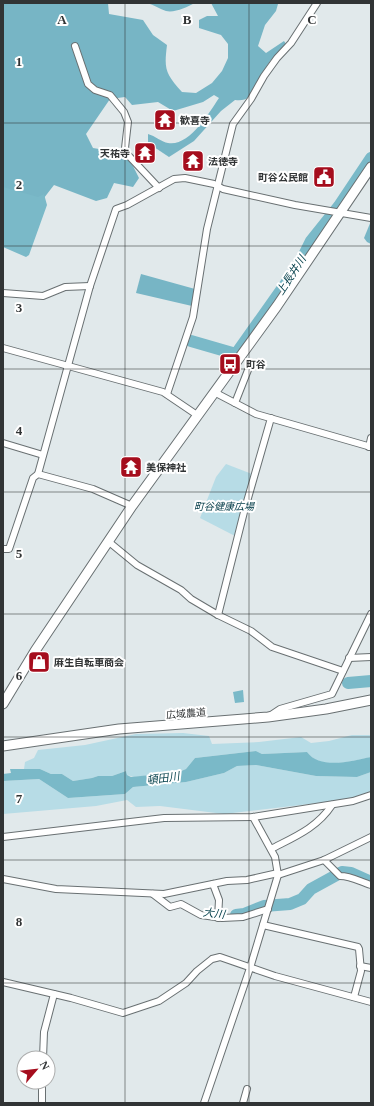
<svg xmlns="http://www.w3.org/2000/svg" width="374" height="1106" font-family="'Times New Roman','Noto Sans JP',serif">
  <style>
    .green { fill: #b7dce6 }
    .forest { fill: #77b5c5 }
    .water { fill: #7ab9c8 }
    .lines { fill: none; stroke-linecap: round; stroke-linejoin: round }
    .river { stroke: #7ab9c8; stroke-width: 12 }
    .street-casing { stroke: #697072; stroke-width: 8 }
    .secondary-casing { stroke: #697072; stroke-width: 11 }
    .street { stroke: #fff; stroke-width: 6 }
    .secondary { stroke: #fff; stroke-width: 9 }
    .grid { fill: none; stroke: #313435; stroke-width: 1; stroke-opacity: 0.55 }
    .labels { text-anchor: middle; stroke-width: 4; stroke-linejoin: round; paint-order: stroke }
    .poi-label { font-size: 10px; font-weight: bold; fill: #313435; stroke: #fff; text-anchor: start }
    .park-label { font-size: 10px; font-style: italic; fill: #003a46; stroke: #fff }
    .street-label { font-size: 10px; fill: #313435; stroke: #fff }
    .water-label { font-size: 11px; font-style: italic; fill: #07424d; stroke: #fff }
    .grid-label { font-size: 13px; text-anchor: middle; font-weight: bold; fill: #313435; stroke: #fff; stroke-width: 4; stroke-linejoin: round; paint-order: stroke }
  </style>
  <rect width="100%" height="100%" fill="#e1e9eb"/>
  <!-- green -->
  <g class="green">
    <polygon points="226,464 252,474 235,536 200,518 216,477"/>
    <path d="M183,733L209,736L212,744L259,742L301,737L311,743L329,741L352,735H371V757C351,761 320,771 307,752L262,754L256,751L195,758L186,769L179,772L134,777L127,775L126,771L112,776H98L92,778L73,781L62,774H51L40,769H24L25,762L34,758L38,750L85,745L136,734Z"/>
    <polygon points="256,765 316,776 357,777 371,772 371,791 353,798 335,801 224,814 160,806 136,807 127,800 96,806 3,814 3,781 39,779 68,798 125,794 133,787 186,782 224,773 237,766"/>
  </g>
  <!-- forest -->
  <g class="forest">
    <path d="M3,3H108L109,14L143,20L153,35L167,45C164,69 165,73 182,92L196,93L212,83L222,71L228,58V44L221,35L199,28V20L207,16H218L211,3L278,4L276,11L265,25L258,46L266,53L284,41L288,47C283,51 275,55 271,60C259,74 258,104 235,100L221,111L194,141L169,157L148,143V134C155,136 162,142 168,143C189,147 209,113 219,98L214,95L203,102L173,111L158,102L132,105L125,97L110,99L86,134L93,148L123,153L133,166L139,178L133,187L114,183L107,198L96,201L54,185L37,207L3,198Z"/>
    <path d="M147,3H195C187,7 175,13 166,11C160,9 154,5 147,3Z"/>
    <polygon points="371,221 371,244 367,242 364,238"/>
    <polygon points="141,274 195,289 192,306 136,293"/>
  </g>
  <!-- water -->
  <g class="water">
    <polygon points="3,187 38,197 44,194 47,205 29,255 26,257 3,247"/>
    <polygon points="243,690 244,702 235,703 233,692"/>
    <path d="M256,751L262,754L307,752C320,770 352,761 371,757V772L357,777L316,776L256,765L237,766L224,773L186,782L133,787L125,794L68,798L39,779L3,781V774L11,773L10,769H40L51,774H62L73,781L92,778L98,776H112L126,771L127,775L131,777L179,772L186,769L195,758Z"/>
  </g>
  <g class="lines">
    <!-- river -->
    <g class="river">
      <polyline points="191,341 236,354 299,265 311,241 339,206 371,158"/>
      <polyline points="348,683 371,681"/>
      <polyline points="236,915 244,914 264,906 290,904 302,899 311,889 342,872 351,873 371,882"/>
    </g>
    <!-- street casing -->
    <g class="street-casing">
      <g id="street">
        <polyline points="75,46 88,84 95,90 110,95 124,112 128,122 125,148 128,155 159,188"/>
        <polyline points="3,293 43,296 65,287 90,286"/>
        <polyline points="3,348 163,392 197,415"/>
        <polyline points="214,392 256,414 371,447"/>
        <polyline points="167,394 193,317 207,229 233,124 251,99 264,76 277,58 291,43 317,3"/>
        <polyline points="235,403 248,370"/>
        <polyline points="3,443 43,455"/>
        <polyline points="369,447 371,438"/>
        <polyline points="38,474 93,489 132,506"/>
        <polyline points="109,542 137,565 181,590 191,599 218,615 251,631 272,647 343,671"/>
        <polyline points="3,549 9,549 33,478 38,474 90,286 116,209 127,205 174,179 185,178 214,184 223,189 295,205 371,218"/>
        <polyline points="218,615 244,512 271,418"/>
        <polyline points="349,658 371,657"/>
        <polyline points="271,715 280,709 332,694 371,614"/>
        <polyline points="3,837 164,818 253,817 353,801 371,795"/>
        <path d="M271,849C294,837 317,828 332,805"/>
        <path d="M324,860L340,876C352,876 360,882 371,885"/>
        <polyline points="278,875 324,860 371,837"/>
        <polyline points="3,879 56,889 164,894 227,881 247,880 278,873"/>
        <polyline points="213,884 219,900 218,918"/>
        <polyline points="153,894 170,907 181,904 201,915 222,918 243,917 268,909"/>
        <polyline points="263,925 358,947 359,949 361,971 354,997"/>
        <polyline points="360,966 371,968"/>
        <polyline points="3,982 71,998 123,1013 159,1001 186,983 197,971 212,959 220,957 275,976 371,1002"/>
        <polyline points="43,1058 44,1032 54,994"/>
        <polyline points="42,1103 42,1082"/>
        <polyline points="204,1103 250,968 278,875 275,857 253,817"/>
        <polyline points="243,1103 247,1089"/>
      </g>
    </g>
    <!-- secondary casing -->
    <g class="secondary-casing">
      <g id="secondary">
        <polyline points="3,704 35,651 132,506 277,306 371,167"/>
        <polyline points="3,746 119,729 268,717 326,709 371,700"/>
      </g>
    </g>
    <!-- street -->
    <use href="#street" class="street"/>
    <!-- secondary -->
    <use href="#secondary" class="secondary"/>
  </g>
  <!-- grid -->
  <path class="grid" d="M125,3V1103M249,3V1103M3,123H371M3,246H371M3,369H371M3,492H371M3,614H371M3,737H371M3,860H371M3,983H371"/>
  <!-- icons -->
  <defs>
    <g id="temple-square" transform="scale(1.15)"><rect x="-9" y="-9" width="18" height="18" rx="4" fill="#a50d1d" stroke="#fff"/><path d="M0-6L5-2H3V0L6.5 2.5H4V6H1.5V3h-3V6H-4V2.5H-6.5L-3 0V-2H-5Z" fill="#fff"/></g>
    <g id="civic-square" transform="scale(1.15)"><rect x="-9" y="-9" width="18" height="18" rx="4" fill="#a50d1d" stroke="#fff"/><path d="M-.6-6.5H3V-4.5H.6V-3L4-1V1h2V6H-6V1h2V-1L-.6-3ZM-1.2 2.5V6h2.4V2.5Z" fill="#fff"/></g>
    <g id="bus-square" transform="scale(1.15)"><rect x="-9" y="-9" width="18" height="18" rx="4" fill="#a50d1d" stroke="#fff"/><path d="M-5-6H5V4H4V6H2V4H-2V6H-4V4H-5ZM-3.5-4V0h7V-4ZM-3.5 1.2v1.5H-2V1.2ZM2 1.2v1.5H3.5V1.2Z" fill="#fff"/></g>
    <g id="shop-square" transform="scale(1.15)"><rect x="-9" y="-9" width="18" height="18" rx="4" fill="#a50d1d" stroke="#fff"/><path d="M-5-2.5h2.3a2.7 3.5 0 0 1 5.4 0H5L5.5 6h-11ZM-1.5-2.5h3a1.5 2.3 0 0 0-3 0Z" fill="#fff"/></g>
  </defs>
  <g fill-rule="evenodd">
    <use href="#temple-square" x="165" y="120"/>
    <use href="#temple-square" x="145" y="153"/>
    <use href="#temple-square" x="193" y="161"/>
    <use href="#civic-square" x="324" y="177"/>
    <use href="#bus-square" x="230" y="364"/>
    <use href="#temple-square" x="131" y="467"/>
    <use href="#shop-square" x="39" y="662"/>
  </g>
  <g class="labels">
    <!-- poi labels -->
    <g class="poi-label">
      <text x="180" y="124">歓喜寺</text>
      <text x="130" y="157" text-anchor="end">天祐寺</text>
      <text x="208" y="165">法徳寺</text>
      <text x="308" y="181" text-anchor="end">町谷公民館</text>
      <text x="246" y="368">町谷</text>
      <text x="146" y="471">美保神社</text>
      <text x="54" y="666">麻生自転車商会</text>
    </g>
    <!-- park labels -->
    <g class="park-label">
      <text x="224" y="510">町谷健康広場</text>
    </g>
    <!-- street labels -->
    <g class="street-label">
      <text transform="translate(186 713) rotate(-4)" y="4">広域農道</text>
    </g>
    <!-- water labels -->
    <g class="water-label">
      <text transform="translate(291 275) rotate(-57)" y="4">上長井川</text>
      <text transform="translate(163 778) rotate(-8)" y="4">頓田川</text>
      <text transform="translate(214 913) rotate(7)" y="4">大川</text>
    </g>
  </g>
  <g class="grid-label">
    <text x="62" y="24">A</text>
    <text x="187" y="24">B</text>
    <text x="312" y="24">C</text>
    <text x="19" y="66">1</text>
    <text x="19" y="189">2</text>
    <text x="19" y="312">3</text>
    <text x="19" y="435">4</text>
    <text x="19" y="558">5</text>
    <text x="19" y="680">6</text>
    <text x="19" y="803">7</text>
    <text x="19" y="926">8</text>
  </g>
  <!-- border -->
  <rect width="374" height="1106" fill="none" stroke="#313435" stroke-width="8"/>
  <!-- north arrow -->
  <g transform="translate(36 1070) rotate(62)"><circle r="19" fill="#ffffff" stroke="#adaeae"/>
  <path d="M0-3L7 15L0 10L-7 15Z" fill="#a50d1d"/>
  <text y="-6" font-size="11" font-weight="bold" text-anchor="middle" fill="#313435">N</text>
  </g>
</svg>
